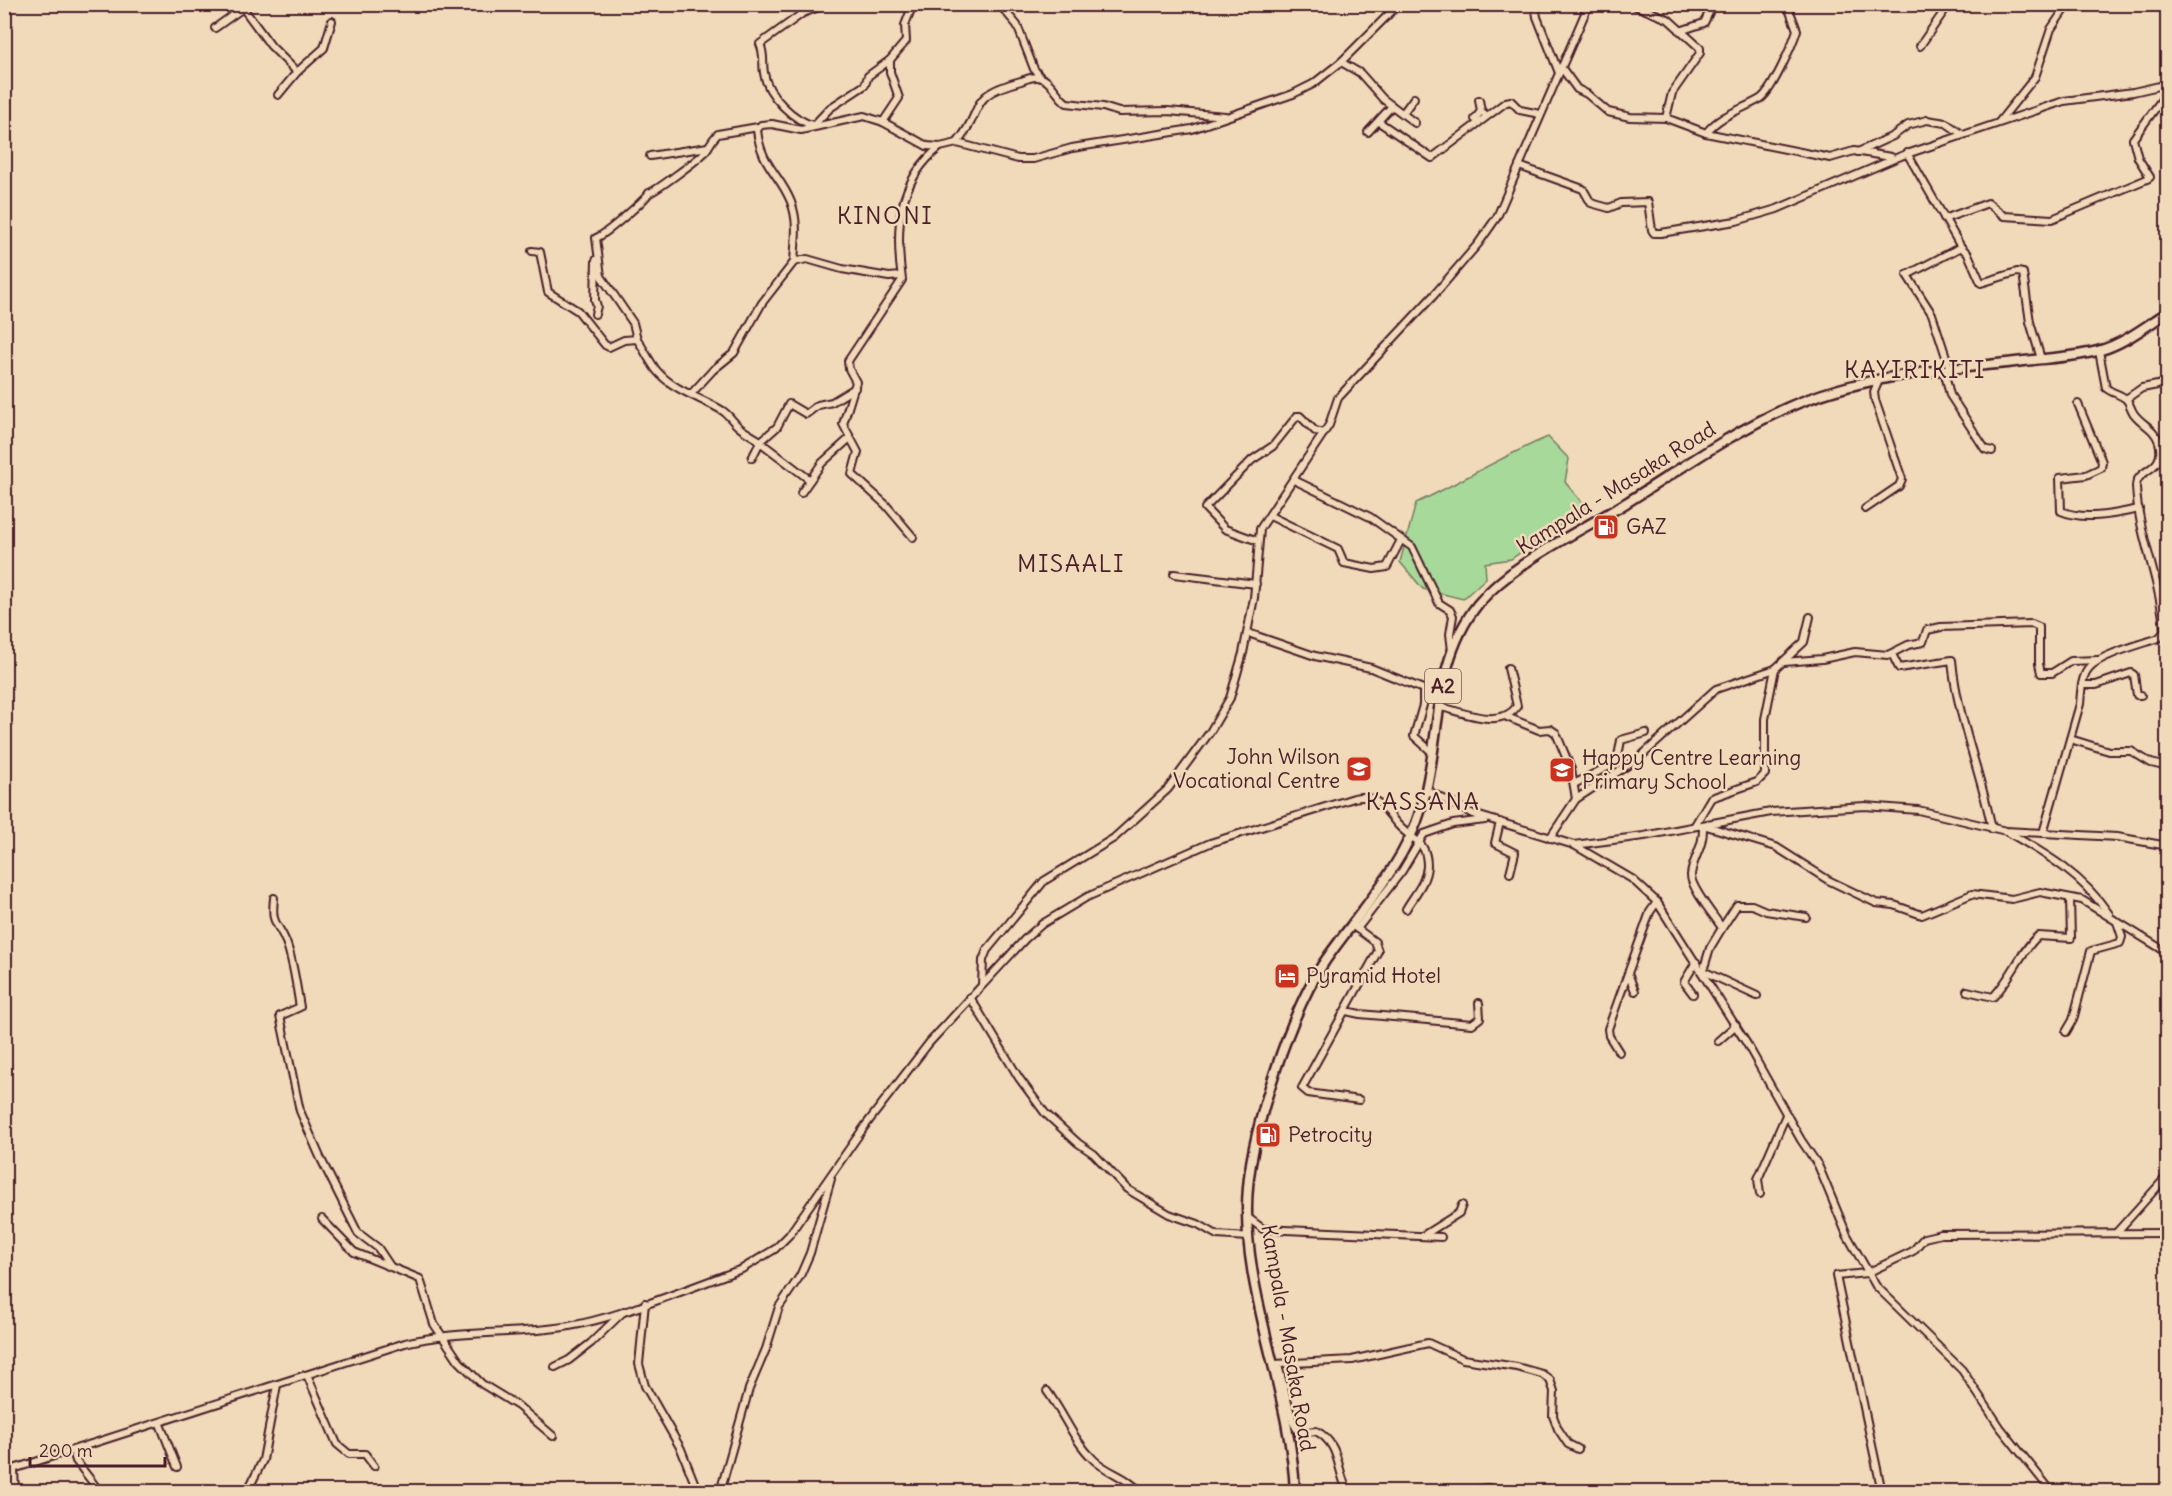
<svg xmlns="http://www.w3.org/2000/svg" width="2172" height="1496" font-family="Delius,sans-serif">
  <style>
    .green { fill: #a7d99a; stroke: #787c62; stroke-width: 1.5 }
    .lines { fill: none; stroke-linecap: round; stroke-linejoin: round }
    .minor-casing { stroke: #4a1f2b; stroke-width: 10 }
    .major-casing { stroke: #4a1f2b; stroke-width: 13 }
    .minor { stroke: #f0dab9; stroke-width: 6 }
    .major { stroke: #f0dab9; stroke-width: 8 }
    .labels { text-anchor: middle; stroke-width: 5; stroke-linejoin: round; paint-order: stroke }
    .shield { fill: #f0dab9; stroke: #7c5756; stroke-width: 1.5 }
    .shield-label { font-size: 20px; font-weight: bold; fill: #4a1f2b }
    .street-label { font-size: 21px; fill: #4a1f2b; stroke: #f0dab9 }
    .poi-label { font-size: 21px; fill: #4a1f2b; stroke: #f0dab9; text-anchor: start }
    .quarter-label { font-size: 24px; letter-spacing: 1.5px; fill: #4a1f2b; stroke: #f0dab9 }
  </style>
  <rect width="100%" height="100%" fill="#f0dab9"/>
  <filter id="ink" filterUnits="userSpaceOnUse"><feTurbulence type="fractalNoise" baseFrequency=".0167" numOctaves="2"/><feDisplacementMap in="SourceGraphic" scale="12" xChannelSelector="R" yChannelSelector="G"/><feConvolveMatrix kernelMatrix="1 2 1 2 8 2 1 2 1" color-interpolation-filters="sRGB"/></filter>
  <g filter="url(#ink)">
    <!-- green -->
    <path class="green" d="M1548,437L1569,459L1565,482L1588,510L1559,526L1511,559L1485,563L1486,578L1463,599L1423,589L1400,562L1416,503C1461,482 1502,456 1548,437Z"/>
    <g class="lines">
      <!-- minor casing -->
      <g class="minor-casing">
        <g id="minor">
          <polyline points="148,4 153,4"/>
          <polyline points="240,4 271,46 297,72 324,48 332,21"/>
          <polyline points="999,4 1017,25 1034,69 1041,78"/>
          <polyline points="1535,4 1537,17 1559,73"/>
          <polyline points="1631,4 1668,19 1700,48 1700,53 1672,93 1666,118"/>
          <polyline points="2078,4 2078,8"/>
          <polyline points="215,28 243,8"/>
          <polyline points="1680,31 1704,23 1713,4"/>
          <polyline points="1920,46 1949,4"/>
          <polyline points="1341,62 1360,73 1383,99 1415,123"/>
          <polyline points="1561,67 1577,89 1587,94 1608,112 1630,117 1666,118 1706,133 1830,158 1854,151 1891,157"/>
          <polyline points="278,95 297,72"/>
          <polyline points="1479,100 1481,111 1486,115"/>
          <polyline points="1403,113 1414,98"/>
          <polyline points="1475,119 1481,111"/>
          <polyline points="883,122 899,98 890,72 890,60 906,41 905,25 910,12 908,4"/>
          <polyline points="1379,122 1432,158 1506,102 1511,101 1520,110 1540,114"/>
          <polyline points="1999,122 2035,77 2051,29 2068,4"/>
          <polyline points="813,126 830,108 865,85 868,76 890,60"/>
          <path d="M815,126C794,121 767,95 764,73C762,62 765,55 760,44L803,13L827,4"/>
          <polyline points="1368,132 1392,106"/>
          <path d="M1706,133C1720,115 1741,110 1760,99C1772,92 1793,43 1797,30L1787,4"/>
          <path d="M957,143C987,107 965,96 1021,81C1029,78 1037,75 1044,79C1054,85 1058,97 1067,103L1103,107L1119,112L1168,111L1225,116"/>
          <polyline points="1858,152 1893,136 1908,125 1927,120 1946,123 1962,134"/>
          <polyline points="1907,153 1961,247 1907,275 1932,314 1950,369"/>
          <polyline points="650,156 708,147"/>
          <polyline points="1519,166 1583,189 1591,203 1609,208 1621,203 1648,202 1652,230 1654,233 1661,233 1736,221 1777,209 1901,156 2064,101 2133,92 2168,84"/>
          <polyline points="1944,219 1988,203 2004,216 2052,219 2147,179 2150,177 2138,158 2133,139 2168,91"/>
          <polyline points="1961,247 1968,254 1981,283 2017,272 2023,273 2030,322 2041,359"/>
          <path d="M532,251L540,252L548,292L578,311L605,345L609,347L624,340L637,339C644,349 649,361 657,371C674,391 702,398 723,411C730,416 733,422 739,427C745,432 753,436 759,440L760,442L752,458"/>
          <path d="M794,262C795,241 799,223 791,202C780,174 761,166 757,130L761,125L772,124L801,130L864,116L883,122L927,146L940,147L957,143L1018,159H1033L1072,148L1192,129L1293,94L1313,84L1341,62L1399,4"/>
          <polyline points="595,314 597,306 595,300 596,260"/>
          <path d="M637,339L633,323L601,276L596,238C605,235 645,200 649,193C656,191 697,160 703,154C709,148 711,140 718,134L758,127"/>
          <polyline points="1944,370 1950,395 1985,449 1992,451"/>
          <polyline points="692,393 713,370 734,353 762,303 794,262 807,259 842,269 889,277 901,276"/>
          <polyline points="2126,399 2142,388 2168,383"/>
          <path d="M2078,404L2102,462L2101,468L2086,475L2060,478L2061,511C2084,521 2115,514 2139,509"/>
          <polyline points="810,480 760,442 777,427 789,404 806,414 818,405 832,402 855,388"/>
          <polyline points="1294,480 1370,517 1412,547 1439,603 1450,610 1453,616 1450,634 1452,651"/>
          <polyline points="801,493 822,463 850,438"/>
          <polyline points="1865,509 1899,486 1902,479 1875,400 1874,392 1879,380"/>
          <polyline points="1270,516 1338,549 1344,563 1374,569 1387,567 1401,540"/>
          <path d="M913,537L886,505L852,474L858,452L843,424L856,382L849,369L848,361L902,280C895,229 897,181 940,147"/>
          <polyline points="1258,541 1225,529 1205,508 1252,460 1273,446 1297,416 1300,416 1315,431 1324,433"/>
          <polyline points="1174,574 1256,584"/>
          <polyline points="1248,633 1315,656 1371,668 1423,689 1423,705 1414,736 1433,753"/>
          <path d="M1892,654L1899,668L1952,660C1957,718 1981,772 1992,829"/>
          <polyline points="1784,662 1822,659 1855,652 1888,655 1908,645 1923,642 1927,630 1941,627 2032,624 2039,627 2039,664 2041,673 2052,673 2071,661 2098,660"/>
          <polyline points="2082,685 2096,685 2131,673 2134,675 2137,695 2141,695"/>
          <path d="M1438,706C1462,712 1501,730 1517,706L1508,668"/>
          <polyline points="1507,717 1539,730 1550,729 1556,733 1571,769 1576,799"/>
          <polyline points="2070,739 2109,751 2131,751 2151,763 2168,767"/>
          <polyline points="1574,784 1617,762 1621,740 1646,733"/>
          <polyline points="1426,790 1473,814 1574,845 1644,836 1771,812 1865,806 1918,810 2006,831 2117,837 2168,846"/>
          <polyline points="1500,822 1495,843 1515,853 1510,873"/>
          <polyline points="1695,825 1711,798 1757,782 1765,774 1765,719 1775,669 1804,642 1810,617"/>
          <path d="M2009,833C2048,855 2083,876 2109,914"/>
          <path d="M2043,833L2080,704C2081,693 2081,677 2089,668C2099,655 2142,644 2159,638L2164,632C2162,583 2138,536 2136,487C2136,467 2167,473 2159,442C2155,429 2143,425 2135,415C2131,411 2130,403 2126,399C2120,394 2112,393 2106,388L2099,351"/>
          <polyline points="1550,838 1576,799 1639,758 1716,689 1775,669"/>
          <polyline points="1574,845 1632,879 1657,902 1747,1044 1801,1140 1818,1165 1847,1235 1876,1286 1962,1370 2000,1427 2052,1492"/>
          <path d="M274,898C271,926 277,920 286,942C294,963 296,985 300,1007L280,1016L300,1111L320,1157L358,1233L378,1248L390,1266"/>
          <polyline points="1352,925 1375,942 1378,951 1302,1088 1308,1093 1359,1100"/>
          <polyline points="1722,928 1737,905 1752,905 1766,911 1806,917"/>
          <polyline points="1357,929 1402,871 1424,834 1453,824 1485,820"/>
          <polyline points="1629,976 1635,991"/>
          <polyline points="982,985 983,960 987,950 1044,881 1114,838 1168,789 1210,732 1230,698 1243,653 1254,598 1260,529 1329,425 1338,398 1434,295 1478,244 1497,217 1589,4"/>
          <path d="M1967,991L1993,997C2011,979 2022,949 2038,936L2071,938L2070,899"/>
          <polyline points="1693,994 1684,982 1696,962"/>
          <path d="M1757,996L1703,971L1710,948L1722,928C1715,917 1690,887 1691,875C1693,856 1704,849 1703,825L1776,847L1828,880L1876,903L1894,905L1922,915L1972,894L2012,899L2040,892L2082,900L2168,953"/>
          <polyline points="970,997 1019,1078 1045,1113 1078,1143 1094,1154 1127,1189 1169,1214 1198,1224 1217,1235 1248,1237"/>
          <polyline points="1346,1011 1360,1014 1472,1024 1480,1018 1479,1003"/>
          <polyline points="2066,1032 2073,1020 2091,951 2120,943 2122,937 2117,922"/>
          <polyline points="1718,1041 1736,1025"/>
          <polyline points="1619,1052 1609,1036 1608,1029 1650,912 1657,902"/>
          <polyline points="1760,1194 1758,1179 1786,1115"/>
          <polyline points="1247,1217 1263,1229 1441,1237"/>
          <polyline points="322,1219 354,1252 420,1279 434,1324 459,1361 482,1384 518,1406 553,1436"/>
          <polyline points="2116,1233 2168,1175"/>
          <polyline points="1424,1235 1459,1213 1462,1205"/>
          <polyline points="645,1303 639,1364 645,1386 681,1449 698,1492"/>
          <polyline points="1274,1364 1352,1360 1428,1343 1463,1359 1517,1367 1542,1374 1550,1380 1554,1391 1553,1416 1558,1429 1568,1444 1578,1449"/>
          <path d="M1278,1365L1293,1422L1299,1433L1316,1431C1341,1444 1336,1469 1348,1492"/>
          <polyline points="555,1367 569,1360 591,1343 624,1311"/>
          <polyline points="307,1375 337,1444 349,1454 365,1454 374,1466"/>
          <path d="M1047,1391C1064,1414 1073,1440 1094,1460C1108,1473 1128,1477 1140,1492"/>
          <polyline points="160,1424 177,1467"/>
          <polyline points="73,1451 76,1461 100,1492"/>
          <polyline points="14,1469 15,1492"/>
          <path d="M4,1472L405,1343C457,1330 511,1335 564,1327C620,1318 688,1288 742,1269L775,1249L789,1235L865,1126L929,1043L1025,939L1042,924L1087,897L1210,843L1354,798C1377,792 1386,812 1399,826C1413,841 1427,840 1427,866C1426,883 1414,895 1406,909"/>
          <polyline points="247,1492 263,1460 277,1385"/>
          <polyline points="720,1492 749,1389 766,1349 779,1307 800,1276 810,1253 831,1179"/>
          <polyline points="1456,1492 1488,1488 1500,1492"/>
          <polyline points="1882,1492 1836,1276 1867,1273 1913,1251 1924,1238 1941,1234 2168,1233"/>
        </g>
      </g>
      <!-- major casing -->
      <g class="major-casing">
        <path id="major" d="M1295,1492C1291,1391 1239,1286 1248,1187C1253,1127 1291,1010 1325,961C1359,912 1404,866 1421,809C1442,741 1431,663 1478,604C1513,562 1579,532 1626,503C1679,470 1732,432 1789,407C1863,374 1945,370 2024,361C2049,358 2077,357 2101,350C2125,343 2146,326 2168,312"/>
      </g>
      <!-- minor -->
      <use href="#minor" class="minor"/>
      <!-- major -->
      <use href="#major" class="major"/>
    </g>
  </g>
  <!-- icons -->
  <defs>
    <g id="fuel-square" transform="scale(1.35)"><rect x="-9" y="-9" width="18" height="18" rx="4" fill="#c8321e" stroke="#f0dab9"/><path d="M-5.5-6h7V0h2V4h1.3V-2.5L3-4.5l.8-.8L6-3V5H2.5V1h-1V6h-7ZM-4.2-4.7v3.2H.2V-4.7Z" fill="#fff"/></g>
    <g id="school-square" transform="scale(1.35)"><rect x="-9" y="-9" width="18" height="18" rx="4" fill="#c8321e" stroke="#f0dab9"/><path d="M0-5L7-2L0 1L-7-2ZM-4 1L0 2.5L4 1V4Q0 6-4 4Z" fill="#fff"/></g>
    <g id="hotel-square" transform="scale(1.35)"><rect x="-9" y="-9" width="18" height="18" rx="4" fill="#c8321e" stroke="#f0dab9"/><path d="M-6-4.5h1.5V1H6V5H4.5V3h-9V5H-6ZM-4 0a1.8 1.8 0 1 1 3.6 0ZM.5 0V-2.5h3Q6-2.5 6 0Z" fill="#fff"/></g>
  </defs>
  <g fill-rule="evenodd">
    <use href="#fuel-square" x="1606" y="527"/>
    <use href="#school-square" x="1359" y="769"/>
    <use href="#school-square" x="1562" y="770"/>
    <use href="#hotel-square" x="1287" y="976"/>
    <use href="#fuel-square" x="1268" y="1135"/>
  </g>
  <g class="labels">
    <!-- shield labels -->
    <rect class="shield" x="1425" y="669" width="36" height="34" rx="4.5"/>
    <g class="shield-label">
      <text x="1443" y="693">A2</text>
    </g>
    <!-- street labels -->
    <g class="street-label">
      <text transform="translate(1616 488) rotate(-32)" y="7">Kampala - Masaka Road</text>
      <text transform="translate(1288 1338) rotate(80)" y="7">Kampala - Masaka Road</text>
    </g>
    <!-- poi labels -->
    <g class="poi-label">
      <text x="1626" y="534">GAZ</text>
      <text x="1340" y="764" text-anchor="end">John Wilson<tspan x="1340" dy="24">Vocational Centre</tspan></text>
      <text x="1582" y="765">Happy Centre Learning<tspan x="1582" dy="24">Primary School</tspan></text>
      <text x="1306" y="983">Pyramid Hotel</text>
      <text x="1288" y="1142">Petrocity</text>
    </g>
    <!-- quarter labels -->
    <g class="quarter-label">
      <text x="885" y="224">KINONI</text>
      <text x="1915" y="378">KAYIRIKITI</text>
      <text x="1071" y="572">MISAALI</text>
      <text x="1423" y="810">KASSANA</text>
    </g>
  </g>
  <!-- margin -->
  <rect width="2172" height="1496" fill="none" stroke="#f0dab9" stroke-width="24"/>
  <rect x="12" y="12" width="2148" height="1472" fill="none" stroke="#4a1f2b" stroke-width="2" filter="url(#ink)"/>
  <!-- scale -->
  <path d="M30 1457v9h135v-9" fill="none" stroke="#4a1f2b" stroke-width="3"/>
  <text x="39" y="1457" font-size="18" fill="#4a1f2b" stroke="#f0dab9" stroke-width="4.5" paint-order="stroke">200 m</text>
</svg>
